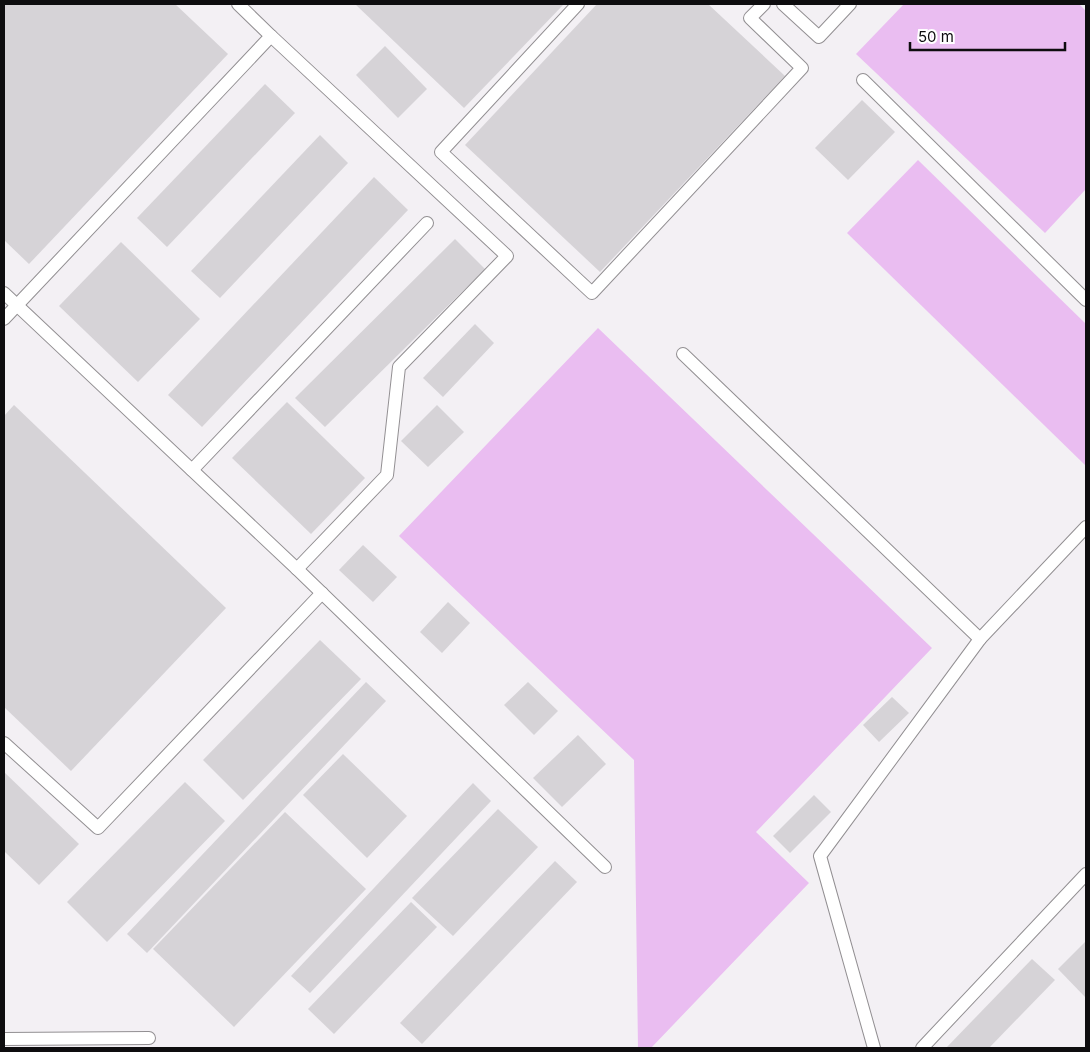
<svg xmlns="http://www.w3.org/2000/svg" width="1090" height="1052" font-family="Inter,sans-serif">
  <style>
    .green { fill: #eabdf1 }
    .building { fill: #d6d3d7 }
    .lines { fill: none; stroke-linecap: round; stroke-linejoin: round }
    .service-casing { stroke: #928f92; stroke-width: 14 }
    .service { stroke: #fff; stroke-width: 12 }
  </style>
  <rect width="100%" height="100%" fill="#f3f0f4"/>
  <!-- green -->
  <g class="green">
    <polygon points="904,4 1079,4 1086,11 1086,189 1045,233 856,54"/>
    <polygon points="918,160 1086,324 1086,466 847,233"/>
    <polygon points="598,328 932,648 756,832 809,883 651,1048 638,1048 634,760 399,536"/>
  </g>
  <!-- building -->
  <g class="building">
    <polygon points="4,4 175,4 228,54 29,264 4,240"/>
    <polygon points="355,4 564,4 464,108"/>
    <polygon points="597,4 708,4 785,76 600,272 465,145"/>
    <polygon points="385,46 427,89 398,118 356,75"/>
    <polygon points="265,84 295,113 167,247 137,218"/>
    <polygon points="862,100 895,132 848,180 815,148"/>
    <polygon points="320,135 348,163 220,298 191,271"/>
    <polygon points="374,177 408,210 202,427 168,395"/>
    <polygon points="455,239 485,269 325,427 295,398"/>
    <polygon points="121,242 200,319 138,382 59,306"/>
    <polygon points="475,324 494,343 443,397 423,378"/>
    <polygon points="287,402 365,478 311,534 232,458"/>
    <polygon points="14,405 226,608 71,771 4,707 4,416"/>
    <polygon points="437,405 464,432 428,467 401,441"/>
    <polygon points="363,545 397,577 373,602 339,570"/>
    <polygon points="448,602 470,623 442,653 420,632"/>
    <polygon points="320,640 361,679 243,800 203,760"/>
    <polygon points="366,682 386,701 147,953 127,934"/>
    <polygon points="528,682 558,711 534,735 504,705"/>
    <polygon points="892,697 909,713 879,742 863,725"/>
    <polygon points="578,735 606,764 562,807 533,778"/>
    <polygon points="343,754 407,816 367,858 303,795"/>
    <polygon points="4,772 79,844 39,885 4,851"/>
    <polygon points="185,782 225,821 107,942 67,902"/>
    <polygon points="473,783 491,801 310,993 291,976"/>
    <polygon points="814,795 831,812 790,853 773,836"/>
    <polygon points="498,809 538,847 453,936 412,898"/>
    <polygon points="285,812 366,889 234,1027 153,949"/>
    <polygon points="555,861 577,882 422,1044 400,1023"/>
    <polygon points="411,902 437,927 334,1034 308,1009"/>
    <polygon points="1086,941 1086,998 1058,969"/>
    <polygon points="1032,959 1055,980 989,1048 946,1048"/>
  </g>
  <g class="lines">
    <!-- service casing -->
    <g class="service-casing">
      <g id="service">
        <polyline points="578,4 441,152 592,293 802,68 750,18 764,4"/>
        <polyline points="783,4 819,37 850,4"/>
        <polyline points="271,36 507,256 399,367 387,475 297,569"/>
        <polyline points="863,80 1086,300"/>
        <polyline points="4,293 297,569 605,867"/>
        <polyline points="4,319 271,36 238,4"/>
        <polyline points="683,354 980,639"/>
        <polyline points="192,470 427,223"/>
        <polyline points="4,743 98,828 322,593"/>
        <polyline points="4,1039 149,1038"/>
        <polyline points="874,1048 820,856 980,639 1086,527"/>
        <polyline points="922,1048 1086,874"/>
      </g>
    </g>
    <!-- service -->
    <use href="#service" class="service"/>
  </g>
  <!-- border -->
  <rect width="1090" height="1052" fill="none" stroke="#0e0d0f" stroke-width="10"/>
  <!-- scale -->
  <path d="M910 42v8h155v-8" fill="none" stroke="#0e0d0f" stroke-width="2.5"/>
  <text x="918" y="42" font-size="15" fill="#0e0d0f" stroke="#ffffff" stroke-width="4" paint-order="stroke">50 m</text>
</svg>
